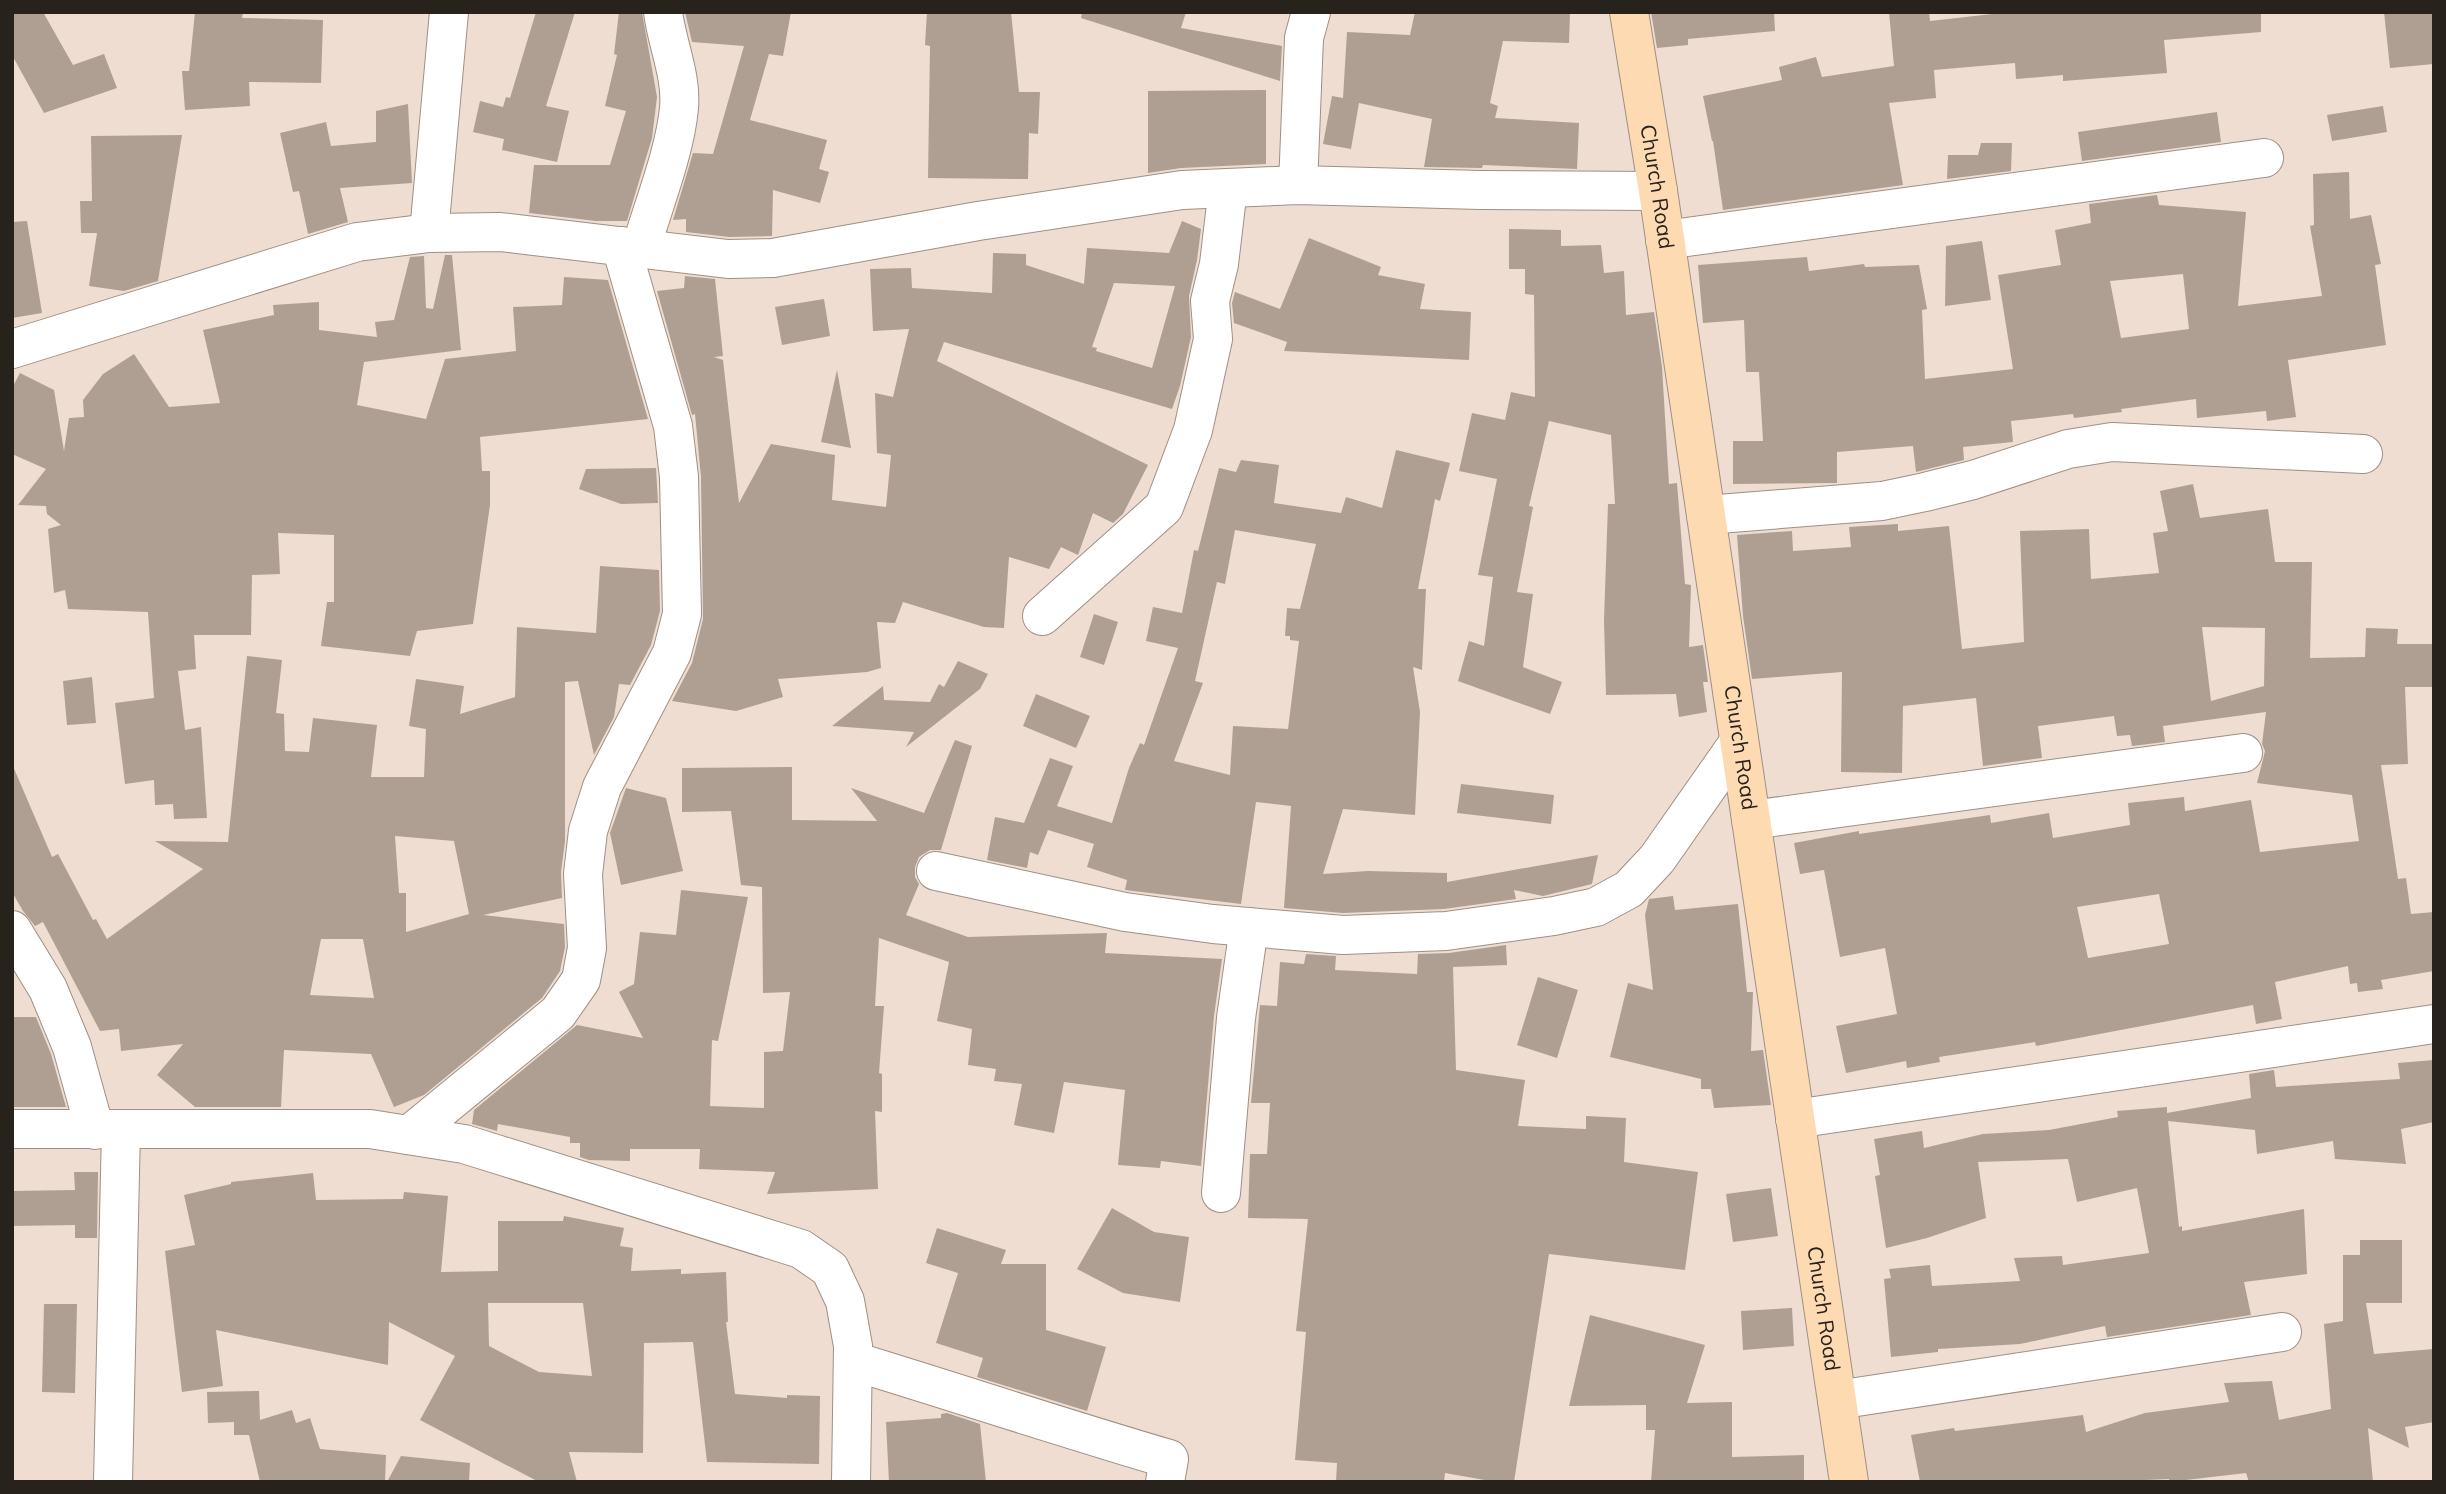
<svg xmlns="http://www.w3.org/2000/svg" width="2446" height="1494" font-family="Mulish,sans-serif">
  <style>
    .building { fill: #af9f93; fill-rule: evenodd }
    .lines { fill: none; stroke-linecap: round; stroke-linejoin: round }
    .street-casing { stroke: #9f9084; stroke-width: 40 }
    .secondary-casing { stroke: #9f9084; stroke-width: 40 }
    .street { stroke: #fff; stroke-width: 38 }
    .secondary { stroke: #fedab3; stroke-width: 38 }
    .labels { text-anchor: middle; stroke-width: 6; stroke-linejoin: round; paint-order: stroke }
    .street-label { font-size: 21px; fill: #28221d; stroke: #eeddd0 }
  </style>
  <rect width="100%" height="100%" fill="#eeddd0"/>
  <!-- building -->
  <g class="building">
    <polygon points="12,12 43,12 73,65 104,54 117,88 44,113 12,55"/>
    <polygon points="195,12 243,12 242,18 323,20 321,83 249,82 250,106 185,110 182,71 189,71"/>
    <polygon points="536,12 575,12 546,106 569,111 557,162 502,150 504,139 473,132 480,101 503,107 506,97 510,98"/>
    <polygon points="619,12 642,12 657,97 652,138 627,221 596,221 529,213 534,165 610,165 626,111 605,106 617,55 614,54"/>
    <polygon points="685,12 791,12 783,56 769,54 750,120 827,140 819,169 829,172 820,203 773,190 772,236 729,237 686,232 686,219 673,220 693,153 713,154 744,46 692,42"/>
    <polygon points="927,12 1011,12 1019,92 1040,92 1038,134 1029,133 1028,179 928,178 930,46 925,45"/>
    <polygon points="1082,12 1186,12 1181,28 1282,46 1280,81 1081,18"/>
    <polygon points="1415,12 1570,12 1569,43 1503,41 1490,103 1498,106 1495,118 1579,123 1577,169 1483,165 1482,168 1424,167 1432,119 1359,103 1351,149 1323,144 1332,96 1343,98 1347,32 1410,35"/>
    <polygon points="1651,12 1774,12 1775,31 1688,39 1688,45 1657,48"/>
    <polygon points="1889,12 1929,12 1930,21 2010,12 2261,12 2261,32 2164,40 2167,73 2063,81 2063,75 2016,79 2015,63 1934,70 1936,98 1889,103 1903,185 1723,210 1713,141 1712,141 1703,96 1782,80 1779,67 1816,57 1822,77 1894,66"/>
    <polygon points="2384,12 2434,12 2434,64 2390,68"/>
    <polygon points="1266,90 1266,164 1181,168 1148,173 1148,91"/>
    <polygon points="408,104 412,183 340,188 348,222 308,234 299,191 293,192 280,133 326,122 331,146 376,142 376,111"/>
    <polygon points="2383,106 2387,132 2332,141 2327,115"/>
    <polygon points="2217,112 2221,142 2082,161 2078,132"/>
    <polygon points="182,135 158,281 124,291 89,286 97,233 81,233 80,201 92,201 91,136"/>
    <polygon points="1981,143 2012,143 2011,171 1947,179 1948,155 1978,155"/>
    <path d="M2349,172L2350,219L2371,215L2381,264L2375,265L2386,345L2288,360L2296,417L2267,421L2266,411L2197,418L2196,399L2121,409L2122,412L2074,418L2073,414L2011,421L2013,442L1963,447L1964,460L1916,472L1913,446L1837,452V483L1733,484V441H1763L1759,372H1746L1744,320L1703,323L1698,265L1807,257L1809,271L1864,264L1865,267L1919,265L1927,309L1922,310L1925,379L2013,369L1998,275L2061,265L2055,230L2091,223L2089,204L2157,195L2159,205L2246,212L2238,306L2322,296L2310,226L2314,225L2313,174ZM2183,274L2189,329L2121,338L2110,281Z"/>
    <polygon points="27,221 42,313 12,318 12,222"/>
    <path d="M1182,221L1201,229L1197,260L1189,296L1191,337L1180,386L1172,409L944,342L937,361L1148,465L1123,514L1113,523L1093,513L1078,555L1061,547L1049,569L1009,557L1004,628L984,627L903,602L895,623L877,622L881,668L867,672L778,679L783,697L736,711L672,701L692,663L703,619L701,477L695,414L692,415L657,291L684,288L685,276L715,279L723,356L714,357L723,360L739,503L771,444L835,455L832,500L886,507L891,455L877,453L875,393L893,397L909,329L873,331L870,269L911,268L912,288L992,293L993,253L1026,254V265L1084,284L1087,248L1169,253ZM1114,283L1175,286L1152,368L1096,351L1097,348L1092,347Z"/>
    <polygon points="1509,229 1561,230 1561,246 1601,245 1604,273 1624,271 1626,315 1654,312 1662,367 1669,484 1677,483 1685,584 1691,585 1689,647 1703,645 1708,682 1703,682 1707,712 1679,717 1676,694 1606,695 1604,620 1608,504 1615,504 1611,435 1549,421 1529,506 1533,507 1517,592 1533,594 1523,667 1562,682 1550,714 1458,681 1469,641 1484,646 1493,577 1478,575 1497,479 1459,471 1472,413 1505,420 1511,392 1535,397 1534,295 1525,294 1525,269 1509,269"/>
    <polygon points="1309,238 1381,267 1378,275 1425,284 1420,309 1471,312 1469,360 1284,351 1287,342 1234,323 1232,303 1235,292 1280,309"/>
    <polygon points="1982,241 1991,300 1945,306 1946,246"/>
    <polygon points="445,255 452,255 461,350 364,362 357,405 426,419 445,359 516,351 513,307 562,305 564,277 608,280 648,419 480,437 482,471 490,471 490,505 473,624 417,631 410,656 321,646 327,602 334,602 334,535 278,533 280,574 252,575 251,635 194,635 196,669 178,671 185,730 201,727 207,818 174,819 173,804 155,805 154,780 125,784 115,703 154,698 148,612 68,609 65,590 54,593 48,529 61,525 47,514 46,506 18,505 46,469 12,454 12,388 20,373 54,390 64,451 69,418 84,417 83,400 103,374 134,354 169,407 220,403 203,330 274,315 273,305 319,302 319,330 377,337 375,322 394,320 410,257 424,256 426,308 433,309"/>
    <polygon points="824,299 830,336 782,345 775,307"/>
    <polygon points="837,370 851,448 821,442"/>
    <path d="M1396,450L1450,463L1440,501L1435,499L1418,589H1426L1422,670L1413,667L1420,712L1415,815L1343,809L1323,874L1368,871L1447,873V882L1598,855L1592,884L1543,896L1514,890L1516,899L1444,909L1343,913L1284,908L1291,806L1256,802L1241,904L1125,890L1127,880L1087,867L1094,844L1048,830L1038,855L1030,852L1027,868L987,860L995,817L1024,823L1050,758L1073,766L1057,806L1112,823L1129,768L1140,743L1144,745L1178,648L1146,641L1153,607L1182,613L1194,550L1198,551L1219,468L1236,472L1241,460L1279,465L1274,503L1341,513L1346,497L1382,508ZM1235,530L1316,544L1300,609L1287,608L1285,636H1290V640L1299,641L1288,729L1233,726L1230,775L1174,761L1203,683L1195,681L1217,582L1225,584Z"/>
    <polygon points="656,468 658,503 621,504 579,489 586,469"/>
    <path d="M2193,484L2200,518L2268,509L2275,562H2312L2310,658L2365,657L2366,628L2398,629L2397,644H2434V687H2405L2408,764L2381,765L2398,879L2406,878L2411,914L2434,912V971L2381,980L2383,989L2358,992L2357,983L2350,984L2348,966L2275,982L2282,1019L2256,1024L2253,1005L2036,1046L2035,1042L1939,1057L1940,1062L1907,1068L1906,1061L1846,1073L1836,1026L1897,1014L1885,948L1840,957L1824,870L1800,874L1794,843L1859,831V834L1990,815L1991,823L2049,813L2053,838L2130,825L2128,803L2184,797L2185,811L2251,800L2260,852L2359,841L2352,795L2257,783L2265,751L2262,744L2266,712L2163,726L2165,742L2132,746L2130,735L2117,736L2114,716L2038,726L2042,758L1983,766L1976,698L1903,706L1902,773L1841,772L1842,672L1752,679L1743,616L1737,535L1792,531L1793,551L1851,547L1849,527L1898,524V531L1949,526L1962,649L2024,642L2020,531L2089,529L2091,579L2159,573L2153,533L2168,531L2160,491ZM2202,627L2265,628L2264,686L2211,701ZM2159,894L2169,944L2088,958L2077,907Z"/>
    <path d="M600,566L659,570L660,611L651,645L630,685L619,684L614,717L594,755L578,681L565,682V841L561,872L562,898L483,915L564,924L565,947L560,971L542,998L424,1095L394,1107L371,1054L284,1050L281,1107H195L157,1075L183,1044L121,1051L119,1029L100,1031L43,922L35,926L23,911L12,892V764L52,857L58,854L93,920L96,919L107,939L203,869L155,841L228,842L247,656L282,660L276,713L284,714L285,751L309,752L313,718L377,725L371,777H424L426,729L409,726L416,679L464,686L460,714L515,697L517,627L596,633ZM395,836L454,841L469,914L406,932V893H399ZM321,939H363L374,998L310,995Z"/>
    <polygon points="1094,614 1118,622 1104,665 1080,657"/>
    <polygon points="958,661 988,674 980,689 906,747 914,732 832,726 883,686 884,700 930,702 939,684 944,687"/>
    <polygon points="92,677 96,723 67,725 63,681"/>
    <polygon points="1036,694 1090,716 1076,748 1023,726"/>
    <polygon points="955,740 972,746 941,850 930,850 919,857 915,867 915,877 919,884 906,915 968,937 1107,933 1105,953 1222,959 1214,1016 1201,1166 1161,1161 1160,1168 1118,1165 1125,1090 1064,1082 1054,1133 1014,1125 1022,1084 994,1081 996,1069 968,1065 972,1029 937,1021 949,962 879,938 875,1006 884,1006 879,1073 882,1074 882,1112 875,1111 878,1189 767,1194 775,1172 699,1169 700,1149 630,1149 630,1161 589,1160 580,1157 580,1143 570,1143 570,1137 498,1124 497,1131 472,1124 474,1110 577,1025 643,1038 619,992 634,984 640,932 676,935 681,890 748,897 718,1041 712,1040 710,1106 764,1108 764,1052 783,1051 790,992 763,993 762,887 741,885 731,811 682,812 682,768 792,767 792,820 877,821 851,788 924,813"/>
    <polygon points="1461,784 1554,795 1551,824 1457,813"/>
    <polygon points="626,788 666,798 683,871 621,885 610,833"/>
    <polygon points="1673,896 1675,910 1738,904 1747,992 1753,992 1751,1051 1763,1050 1771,1105 1714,1108 1711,1089 1701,1089 1701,1079 1610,1057 1628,983 1653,990 1645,915 1649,899"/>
    <polygon points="1506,945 1507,965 1453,967 1456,1070 1525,1080 1518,1126 1586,1129 1586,1116 1626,1118 1624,1162 1698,1172 1685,1270 1549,1254 1514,1482 1496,1482 1445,1473 1444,1482 1336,1482 1337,1463 1295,1460 1306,1332 1296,1331 1308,1219 1248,1218 1250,1154 1267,1154 1270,1103 1251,1103 1260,1005 1277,1006 1280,962 1304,964 1306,954 1336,956 1335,970 1417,974 1418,954 1449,953"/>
    <polygon points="1538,977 1578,990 1557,1058 1517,1045"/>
    <polygon points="12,1017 36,1017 51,1054 66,1107 12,1107"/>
    <polygon points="2434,1060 2434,1122 2401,1129 2406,1164 2335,1159 2333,1141 2257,1154 2255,1130 2168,1121 2179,1227 2182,1226 2182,1231 2304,1209 2307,1274 2244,1282 2251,1315 2107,1337 2105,1326 2020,1344 1938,1349 1938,1352 1891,1357 1884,1279 1891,1278 1889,1269 1930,1265 1932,1286 2020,1281 2014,1258 2062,1256 2063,1265 2149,1253 2137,1188 2077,1202 2068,1159 1978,1162 1986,1218 1927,1238 1886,1248 1875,1176 1880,1175 1874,1139 1922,1131 1924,1148 1983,1134 2049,1130 2118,1117 2117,1111 2167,1107 2167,1113 2251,1098 2249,1074 2274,1070 2276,1087 2400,1079 2398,1063"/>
    <polygon points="74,1172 98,1172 97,1238 75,1238 75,1225 12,1226 12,1191 75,1190"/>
    <path d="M313,1173L316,1200L403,1199L404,1192L448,1196L441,1272L498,1271V1221H563L564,1216L624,1228L620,1246L633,1248L631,1271L681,1269V1274L726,1272L728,1322H726L735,1394L787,1398V1395L820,1396L819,1464L707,1462L693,1342L644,1343L643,1453L569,1452L577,1482H539L420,1420L455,1356L389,1322L388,1365L216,1330L223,1386L182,1392L165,1251L195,1245L184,1195L231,1184V1182ZM488,1303H583L592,1376L539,1372L489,1346Z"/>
    <polygon points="1771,1188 1778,1236 1733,1242 1726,1194"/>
    <polygon points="1112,1208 1154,1232 1189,1237 1180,1302 1123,1293 1077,1269"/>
    <polygon points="937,1228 1006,1250 1001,1264 1046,1264 1046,1330 1106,1347 1087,1411 977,1377 983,1358 936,1343 958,1273 926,1263"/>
    <polygon points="2360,1240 2402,1240 2402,1303 2366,1303 2374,1354 2434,1349 2434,1422 2405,1427 2409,1448 2368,1428 2373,1482 2249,1482 2246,1473 2169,1482 2169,1479 2097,1482 1920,1482 1911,1435 1954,1428 1955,1431 2083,1415 2086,1432 2145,1413 2229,1402 2224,1383 2272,1381 2279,1420 2331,1409 2324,1324 2343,1321 2343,1255 2360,1255"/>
    <polygon points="44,1304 77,1304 75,1393 42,1392"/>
    <polygon points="1792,1308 1794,1346 1743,1350 1741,1311"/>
    <polygon points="1590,1315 1705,1345 1687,1403 1732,1402 1732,1457 1804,1455 1804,1482 1651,1482 1655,1430 1646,1430 1646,1405 1569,1406"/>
    <polygon points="259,1391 260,1420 292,1410 296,1423 310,1418 320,1449 386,1455 385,1482 260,1482 249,1435 234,1435 234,1422 208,1423 207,1392"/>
    <polygon points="947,1413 980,1424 986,1482 889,1482 886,1422 941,1418 941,1414"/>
    <polygon points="401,1456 470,1463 469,1482 387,1482"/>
  </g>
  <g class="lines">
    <!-- street casing -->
    <g class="street-casing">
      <g id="street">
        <polyline points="1298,185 1304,38 1311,12"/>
        <polyline points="429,233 449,12"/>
        <polyline points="1665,240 2264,158"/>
        <path d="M641,248C653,206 675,152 679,108C682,76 667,44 663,12"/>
        <polyline points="12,349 357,242 429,233 500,232 728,259 773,258 978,221 1182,190 1298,185 1480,190 1658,191"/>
        <polyline points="1706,515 1882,501 1925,492 1973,480 2068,449 2112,442 2363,454"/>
        <polyline points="1042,616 1164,507 1193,430 1213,339 1210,301 1219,264 1228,188"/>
        <polyline points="1751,820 2243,753"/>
        <polyline points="936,871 1125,912 1213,924 1343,935 1446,931 1554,916 1596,907 1629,889 1657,859 1739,742"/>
        <polyline points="12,930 48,989 72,1047 95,1130"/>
        <polyline points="1795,1119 2434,1024"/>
        <polyline points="12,1129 370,1129 464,1144 801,1249 830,1269 845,1301 853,1346 851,1482"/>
        <polyline points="409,1135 558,1013 581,980 587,948 583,874 588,831 602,787 672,653 682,614 679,477 673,426 621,246"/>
        <polyline points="1221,1193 1236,1018 1249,927"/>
        <path d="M853,1361C958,1393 1063,1428 1169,1459L1165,1482"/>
        <polyline points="1837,1400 2282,1332"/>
        <polyline points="113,1482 121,1130"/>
      </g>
    </g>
    <!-- secondary casing -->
    <g class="secondary-casing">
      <g id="secondary">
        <path id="s1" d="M1629,12L1658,191L1849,1482"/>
      </g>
    </g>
    <!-- street -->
    <use href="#street" class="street"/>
    <!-- secondary -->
    <use href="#secondary" class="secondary"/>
  </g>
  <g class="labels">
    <!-- street labels -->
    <g class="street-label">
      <text dy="7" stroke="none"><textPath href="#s1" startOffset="177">Church Road</textPath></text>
      <text dy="7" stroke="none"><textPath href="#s1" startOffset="744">Church Road</textPath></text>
      <text dy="7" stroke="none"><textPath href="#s1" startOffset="1311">Church Road</textPath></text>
    </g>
  </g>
  <!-- border -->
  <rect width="2446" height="1494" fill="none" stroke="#28221d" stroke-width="28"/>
</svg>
